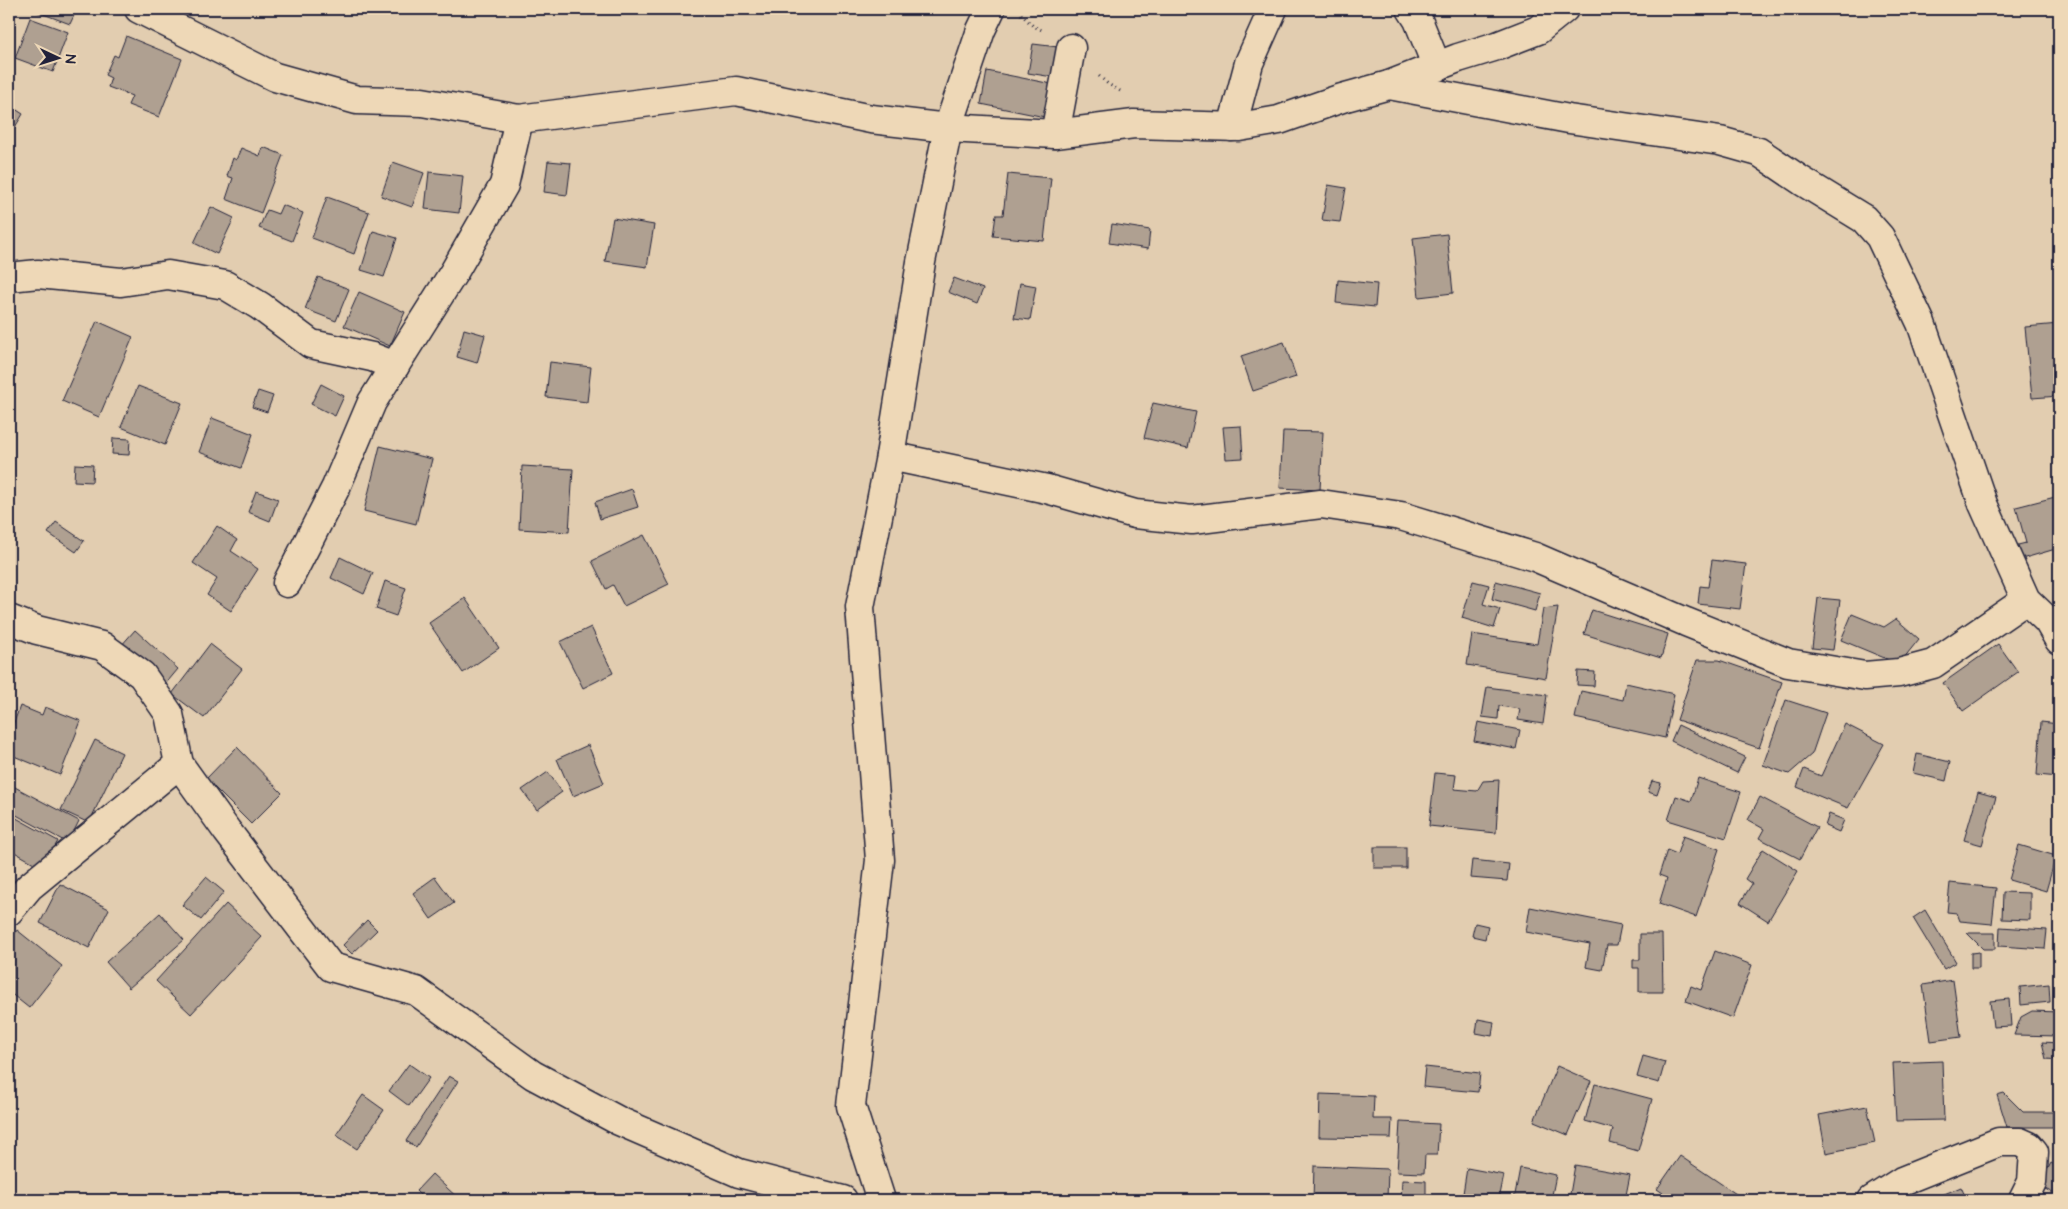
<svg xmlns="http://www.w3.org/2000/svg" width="2068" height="1209" font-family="'Architects Daughter',sans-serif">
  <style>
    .building { fill: #afa091; stroke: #22223b }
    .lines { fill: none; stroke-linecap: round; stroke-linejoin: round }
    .minor-casing { stroke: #22223b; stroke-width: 31 }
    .path { stroke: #22223b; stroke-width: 3; stroke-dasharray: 1 4; stroke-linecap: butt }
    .minor { stroke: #eed8b7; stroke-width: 28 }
  </style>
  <rect width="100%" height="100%" fill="#e2cdb0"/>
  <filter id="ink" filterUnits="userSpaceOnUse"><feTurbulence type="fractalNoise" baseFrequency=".02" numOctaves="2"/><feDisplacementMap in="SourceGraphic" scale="10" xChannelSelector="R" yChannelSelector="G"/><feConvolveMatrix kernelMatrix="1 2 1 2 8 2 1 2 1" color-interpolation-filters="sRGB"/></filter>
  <g filter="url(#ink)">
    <!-- building -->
    <g class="building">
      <polygon points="30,9 77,9 70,24"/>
      <polygon points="30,18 68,32 53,72 15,58"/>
      <polygon points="126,36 182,59 159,117 128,105 132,96 108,87 111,78 105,75 114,55 118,57"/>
      <polygon points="1033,44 1058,47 1053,77 1028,73"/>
      <polygon points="987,71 1052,84 1045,117 981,104"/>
      <polygon points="9,105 23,114 9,137"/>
      <polygon points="263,147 283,155 261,213 226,199 233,178 227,176 233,158 236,160 241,148 260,156"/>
      <polygon points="548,161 571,163 567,195 544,192"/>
      <polygon points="393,162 424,173 412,207 381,196"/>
      <polygon points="429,172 463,176 459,213 425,209"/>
      <polygon points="1008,174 1051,178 1044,241 993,236 996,215 1003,215"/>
      <polygon points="1328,185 1346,188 1340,222 1322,220"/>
      <polygon points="327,197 369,212 354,254 312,238"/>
      <polygon points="282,205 303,213 292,241 259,228 267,210 278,214"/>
      <polygon points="211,207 234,218 217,254 194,243"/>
      <polygon points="613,218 654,225 647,267 605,261"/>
      <polygon points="1112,224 1150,230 1148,249 1109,243"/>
      <polygon points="373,231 397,238 384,277 361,270"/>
      <polygon points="1447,234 1453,293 1419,297 1413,238"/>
      <polygon points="318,277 349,289 336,321 305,309"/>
      <polygon points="954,278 983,289 977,304 948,292"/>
      <polygon points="1338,280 1377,284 1375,307 1336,303"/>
      <polygon points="1020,283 1036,286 1030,320 1014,318"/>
      <polygon points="359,292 405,312 390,346 344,326"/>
      <polygon points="97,321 133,337 99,417 62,401"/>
      <polygon points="2059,324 2059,396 2032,398 2025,327"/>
      <polygon points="464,329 485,335 477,363 457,357"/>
      <polygon points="1284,342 1296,377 1253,391 1241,356"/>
      <polygon points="550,362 591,367 587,402 546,397"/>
      <polygon points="321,384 344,396 335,416 311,404"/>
      <polygon points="138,386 182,403 165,445 121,427"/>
      <polygon points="258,391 273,396 267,412 252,407"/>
      <polygon points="1153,403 1196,412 1188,448 1144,438"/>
      <polygon points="212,418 253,434 241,468 199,452"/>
      <polygon points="1241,426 1243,458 1226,459 1223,427"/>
      <polygon points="1283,431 1323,432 1320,490 1280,488"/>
      <polygon points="113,438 130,439 129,455 112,454"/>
      <polygon points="380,446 432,459 416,524 364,511"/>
      <polygon points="75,464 93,465 92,482 74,481"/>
      <polygon points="522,466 573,469 569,532 519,529"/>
      <polygon points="632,489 638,507 600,519 595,502"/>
      <polygon points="256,491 278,499 270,521 248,512"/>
      <polygon points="2059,496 2059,548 2018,560 2014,546 2026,543 2016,507"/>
      <polygon points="56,522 84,541 76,552 48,533"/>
      <polygon points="217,526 237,540 231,551 258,569 231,611 207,595 217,579 193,563"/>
      <polygon points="644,535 669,584 624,606 613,585 606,589 592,561"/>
      <polygon points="340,557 373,573 364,594 331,578"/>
      <polygon points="1712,560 1746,564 1740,609 1698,604 1700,586 1708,587"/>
      <polygon points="385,581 406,588 396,616 376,609"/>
      <polygon points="1473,581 1489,585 1483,604 1500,609 1494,628 1462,618"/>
      <polygon points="1496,581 1540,593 1535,611 1492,599"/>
      <polygon points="465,598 499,648 463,673 429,623"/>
      <polygon points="1818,598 1840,600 1833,650 1812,648"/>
      <polygon points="1558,607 1546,678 1467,665 1472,634 1537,644 1543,609"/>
      <polygon points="1592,610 1668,634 1661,658 1584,634"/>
      <polygon points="1852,614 1884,627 1896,619 1919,639 1899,664 1841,640"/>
      <polygon points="591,627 613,673 583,688 560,642"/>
      <polygon points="135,630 178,669 163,687 120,647"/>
      <polygon points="210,644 242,669 204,718 172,694"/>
      <polygon points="1998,644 2018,672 1963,711 1943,683"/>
      <polygon points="1697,660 1719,660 1782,682 1759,748 1677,720"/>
      <polygon points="1578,671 1595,672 1594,686 1577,685"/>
      <polygon points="1626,683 1674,694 1665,738 1575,718 1581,691 1623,700"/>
      <polygon points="1487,687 1547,695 1543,724 1518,720 1520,709 1499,706 1498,719 1482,717"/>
      <polygon points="1786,700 1826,713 1812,754 1789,774 1763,765"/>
      <polygon points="20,706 42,715 45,707 81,721 60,775 9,754 9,736"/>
      <polygon points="1478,722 1520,730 1516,749 1474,741"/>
      <polygon points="2041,722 2059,724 2059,777 2037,775"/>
      <polygon points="1845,724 1884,744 1848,808 1797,787 1804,769 1821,776"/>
      <polygon points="1678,725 1745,757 1737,773 1671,741"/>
      <polygon points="95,740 122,753 89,823 61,810"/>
      <polygon points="588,745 604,783 573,796 557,759"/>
      <polygon points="237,747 282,793 251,824 206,779"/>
      <polygon points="1917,754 1950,762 1946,781 1913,773"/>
      <polygon points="548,772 562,792 537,810 522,790"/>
      <polygon points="1435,773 1456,775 1454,789 1477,791 1483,781 1499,780 1496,833 1429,826"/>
      <polygon points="1698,778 1741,792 1726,838 1668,820 1676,796 1691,801"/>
      <polygon points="1652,781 1661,783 1657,795 1648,792"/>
      <polygon points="11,785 79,821 68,843 9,811 9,789"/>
      <polygon points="1978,792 1996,797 1982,845 1964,840"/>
      <polygon points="1760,797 1817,827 1800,859 1759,838 1764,829 1748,820"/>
      <polygon points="9,814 58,841 43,868 9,849"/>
      <polygon points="1829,814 1844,820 1839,832 1825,826"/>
      <polygon points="1683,836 1719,849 1696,917 1659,904 1667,878 1659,875 1667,850 1677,854"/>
      <polygon points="2019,845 2056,856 2046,891 2009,880"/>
      <rect x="1374" y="847" width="32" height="21"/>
      <polygon points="1763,849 1798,871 1768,921 1740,903 1752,884 1745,879"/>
      <polygon points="1472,860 1509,864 1507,881 1470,878"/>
      <polygon points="206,877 224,892 201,920 182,905"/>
      <polygon points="435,877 454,903 431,919 413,893"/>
      <polygon points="1950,883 1996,888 1992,924 1960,921 1957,913 1947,912"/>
      <polygon points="60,884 109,909 89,948 40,923"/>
      <polygon points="2003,892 2030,893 2030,920 2002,919"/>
      <polygon points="226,904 262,937 191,1014 156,981"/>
      <polygon points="1530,907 1621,925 1617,945 1607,945 1602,970 1586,967 1590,944 1526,932"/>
      <polygon points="1925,910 1956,962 1944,969 1913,918"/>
      <polygon points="160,913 184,940 129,988 106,962"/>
      <polygon points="367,920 377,930 352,954 343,945"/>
      <polygon points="1475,923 1488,926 1485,939 1472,936"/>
      <polygon points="2000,927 2047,930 2045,949 1999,946"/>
      <polygon points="17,930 62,966 29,1008 9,992 9,942"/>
      <polygon points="1967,933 1995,933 1995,949 1983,949"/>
      <polygon points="1640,934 1662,934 1663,992 1639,992 1639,968 1633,968 1633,960 1640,960"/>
      <polygon points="1715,951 1752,965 1733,1018 1686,1001 1691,986 1701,990"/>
      <polygon points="1979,952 1979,968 1971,968 1971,953"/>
      <polygon points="1953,980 1961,1037 1931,1041 1923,985"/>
      <polygon points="2049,984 2050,1002 2021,1005 2020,987"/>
      <polygon points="2009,999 2011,1026 1993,1027 1990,1001"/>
      <polygon points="2032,1011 2059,1012 2059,1036 2014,1035 2021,1017"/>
      <polygon points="1478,1019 1494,1022 1492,1036 1476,1033"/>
      <polygon points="2042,1042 2059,1043 2059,1060 2046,1059"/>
      <polygon points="1643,1056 1665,1062 1659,1083 1637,1077"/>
      <polygon points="1942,1061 1944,1120 1896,1121 1893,1063"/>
      <polygon points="409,1064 429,1078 409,1106 389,1091"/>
      <polygon points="1557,1066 1591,1081 1568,1135 1534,1121"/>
      <polygon points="1425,1067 1480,1073 1478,1092 1423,1087"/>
      <polygon points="449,1076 458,1081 416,1147 406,1141"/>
      <polygon points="1595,1084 1652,1099 1638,1151 1610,1143 1613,1129 1585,1121"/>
      <polygon points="2004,1093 2023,1112 2053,1112 2053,1127 2007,1127 1997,1095"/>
      <polygon points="1320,1094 1374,1096 1373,1119 1392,1119 1391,1138 1319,1137"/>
      <polygon points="363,1095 384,1110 357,1149 336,1135"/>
      <polygon points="1867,1106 1875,1143 1826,1153 1819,1115"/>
      <polygon points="1400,1122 1439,1124 1437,1155 1425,1155 1424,1173 1397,1172"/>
      <polygon points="1680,1156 1742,1198 1741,1200 1673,1200 1657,1189"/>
      <polygon points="2051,1163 2059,1167 2059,1196 2039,1186"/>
      <polygon points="1575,1165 1630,1175 1625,1200 1569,1200"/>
      <polygon points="1314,1166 1388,1169 1387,1200 1313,1200"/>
      <polygon points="1467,1168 1504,1175 1499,1200 1462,1200"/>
      <polygon points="1520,1168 1556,1175 1551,1200 1514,1200"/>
      <polygon points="432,1174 460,1200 425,1200 416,1191"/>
      <polygon points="1402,1180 1426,1181 1426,1200 1401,1200"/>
      <polygon points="1961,1187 1967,1200 1930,1200"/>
    </g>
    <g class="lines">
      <!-- minor casing -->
      <g class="minor-casing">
        <g id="minor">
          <polyline points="139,9 275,77 357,100 422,102 519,119 736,91 871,119 948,128 1055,134 1134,124 1239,127 1279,120 1342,98 1389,85 1458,58 1497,46 1538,30 1564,9"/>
          <polyline points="1411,9 1418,20 1437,67"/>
          <polyline points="1389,85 1569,119 1720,141 1759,152 1802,181 1864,219 1880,237 1921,323 1983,504 2026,600 2048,621 2059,640"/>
          <polyline points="1232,127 1249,63 1273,9"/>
          <polyline points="1055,134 1071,48"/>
          <polyline points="9,277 38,274 121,282 168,275 225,285 260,306 311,344 372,357 395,366"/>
          <polyline points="890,456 1047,489 1135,514 1192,520 1321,504 1401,516 1535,557 1686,622 1788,663 1865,676 1899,673 1933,664 2026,600"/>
          <polyline points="287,583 336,487 372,402 454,272 504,185 519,119"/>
          <polyline points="9,619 37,630 102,646 142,675 169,714 179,764 227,831 331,967 416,991 533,1075 619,1121 739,1173 843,1200"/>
          <polyline points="9,911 29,887 179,764"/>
          <polyline points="881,1200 851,1106 880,860 860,607 890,456 921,262 948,128 981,30 991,9"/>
          <polyline points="1872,1200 1902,1181 1999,1142 2020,1142 2029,1146 2034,1152 2032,1182 2023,1200"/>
        </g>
      </g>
      <!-- path -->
      <g class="path">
        <polyline points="1021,14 1033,26 1044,31"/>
        <polyline points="1099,76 1108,84 1122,92"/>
      </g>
      <!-- minor -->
      <use href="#minor" class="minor"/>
    </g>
  </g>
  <!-- margin -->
  <rect width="2068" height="1209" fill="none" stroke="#eed8b7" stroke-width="30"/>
  <rect x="15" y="15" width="2038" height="1179" fill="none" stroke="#22223b" stroke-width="2" filter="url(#ink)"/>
  <!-- north arrow -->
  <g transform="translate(58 58) rotate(94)" stroke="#eed8b7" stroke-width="4" paint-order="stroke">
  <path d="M0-4L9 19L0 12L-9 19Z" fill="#22223b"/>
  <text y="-8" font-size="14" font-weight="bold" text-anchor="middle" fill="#22223b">N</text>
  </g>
</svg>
